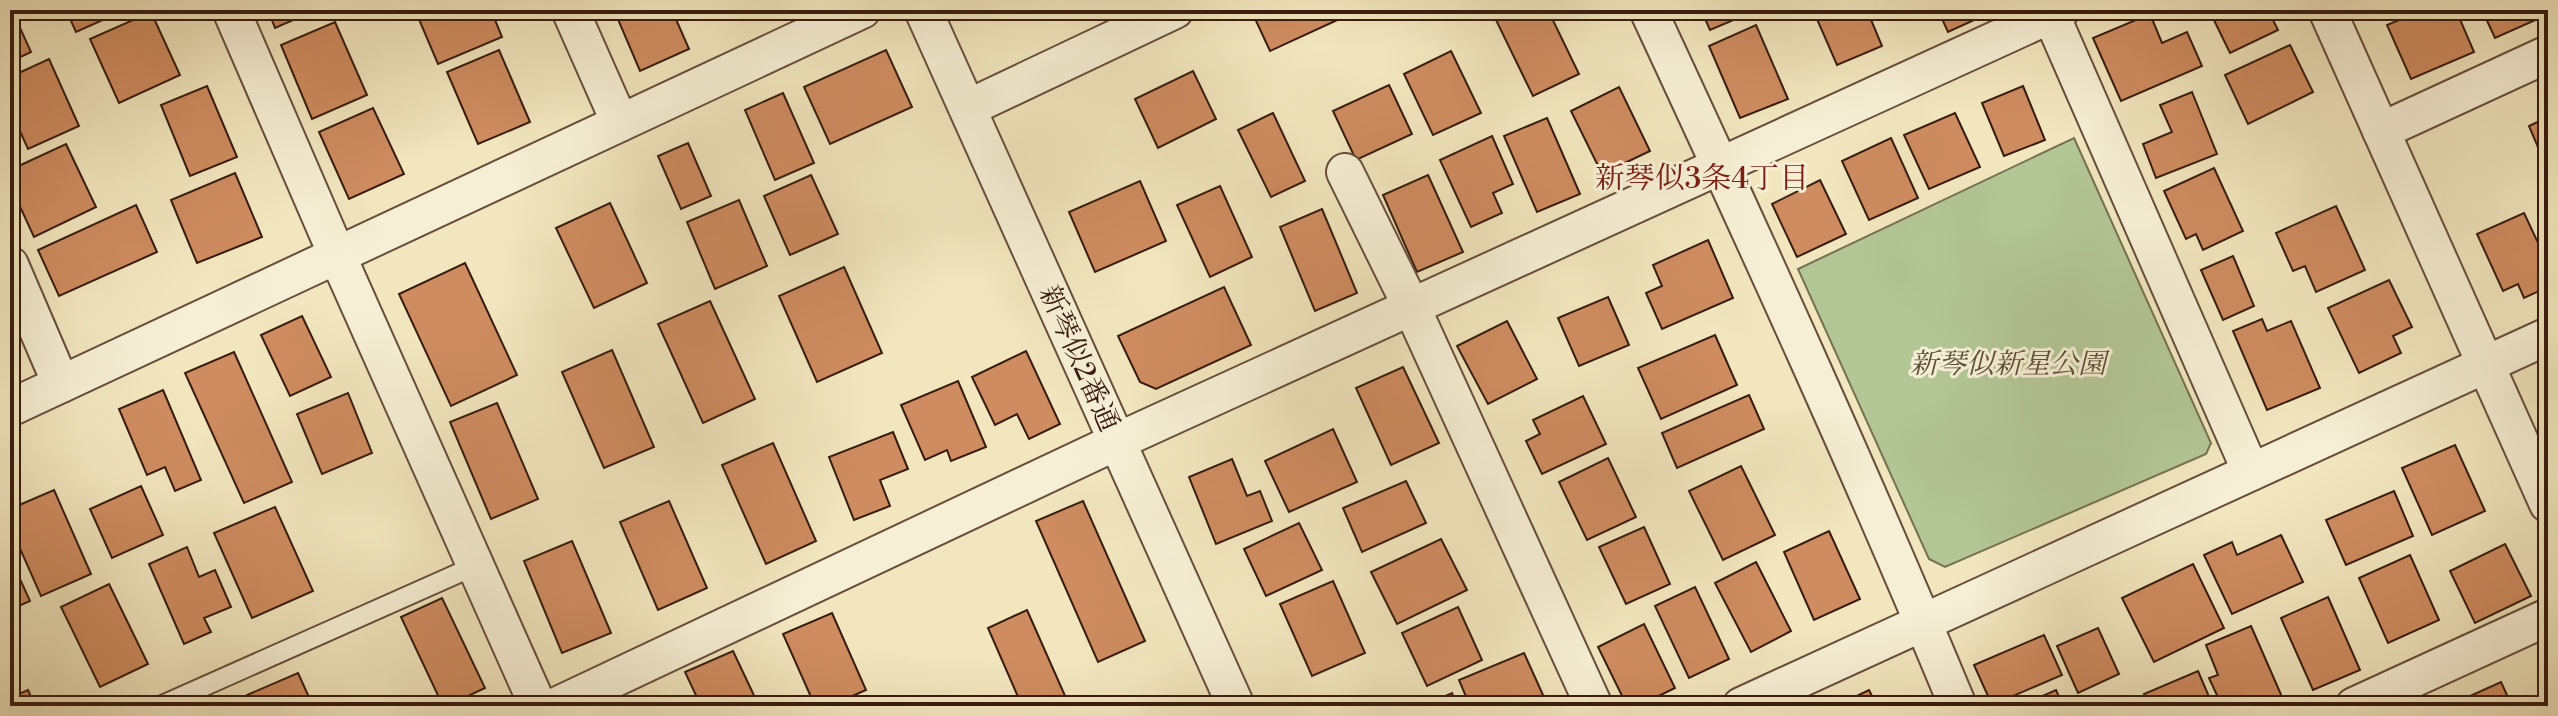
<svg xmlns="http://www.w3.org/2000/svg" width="2558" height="716" font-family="'Libre Bodoni','Noto Serif JP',serif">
<rect width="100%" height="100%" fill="#f1e6be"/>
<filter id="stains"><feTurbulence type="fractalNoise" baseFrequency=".0025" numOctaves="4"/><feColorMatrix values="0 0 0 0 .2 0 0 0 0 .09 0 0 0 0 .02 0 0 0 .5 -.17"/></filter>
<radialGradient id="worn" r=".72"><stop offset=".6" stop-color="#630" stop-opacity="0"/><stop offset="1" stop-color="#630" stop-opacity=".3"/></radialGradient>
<path fill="#b3c696" stroke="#767152" stroke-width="2" d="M2074,138L2211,443L2206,454L1945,567L1929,559L1798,269Z"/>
<g fill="#ce8c60" stroke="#381c0f" stroke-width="2">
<path d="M10,10H12L31,52L10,62Z"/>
<path d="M66,10H125L76,32Z"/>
<path d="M268,10H316L275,28Z"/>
<path d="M415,10H491L502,37L438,64Z"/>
<path d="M614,10H672L689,49L640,71Z"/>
<path d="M1251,10H1359L1270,51Z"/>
<path d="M1516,10H1548L1579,74L1533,96L1496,20Z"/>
<path d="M1701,10H1757L1710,30Z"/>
<path d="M1813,10H1867L1882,46L1837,65Z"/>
<path d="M1938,10H1996L1948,32Z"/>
<path d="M2209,10H2268L2278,30L2230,53Z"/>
<path d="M2423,10H2456L2474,52L2411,79L2387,25Z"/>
<path d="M2482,10H2537L2540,18L2495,38Z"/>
<path d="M151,12L180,75L119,103L90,39Z"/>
<path d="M2150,14L2162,43L2187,32L2202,66L2121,101L2093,38Z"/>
<path d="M335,22L367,95L312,119L281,45Z"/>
<path d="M1756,25L1788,99L1740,118L1709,46Z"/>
<path d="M2290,45L2313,92L2248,124L2225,75Z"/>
<path d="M499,50L530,122L478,144L447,72Z"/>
<path d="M886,50L912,107L830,144L804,87Z"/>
<path d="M1451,51L1481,113L1433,135L1404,74Z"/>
<path d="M49,59L79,126L28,149L10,109V77Z"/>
<path d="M1193,71L1216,119L1158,148L1135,99Z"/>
<path d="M1389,85L1412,134L1356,160L1333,111Z"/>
<path d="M207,86L237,157L190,176L161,105Z"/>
<path d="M2023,86L2045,140L2004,156L1982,103Z"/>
<path d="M1619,87L1650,151L1602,174L1571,111Z"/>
<path d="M2192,92L2217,154L2156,178L2143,144L2172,132L2160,105Z"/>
<path d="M783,93L814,163L775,180L745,110Z"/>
<path d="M373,108L404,174L349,199L319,132Z"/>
<path d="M1273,113L1305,181L1271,197L1238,130Z"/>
<path d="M1955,113L1980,167L1929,189L1904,135Z"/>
<path d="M2548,117V171L2529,126Z"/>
<path d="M1547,118L1580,194L1537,212L1504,136Z"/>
<path d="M1492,136L1513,184L1493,193L1502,213L1471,227L1440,160Z"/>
<path d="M1891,138L1918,198L1869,220L1842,161Z"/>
<path d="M688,143L711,196L681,209L658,156Z"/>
<path d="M66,144L96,207L34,237L10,185V170Z"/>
<path d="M2214,168L2243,231L2203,250L2196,234L2186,239L2164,191Z"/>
<path d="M235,173L262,237L197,263L171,200Z"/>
<path d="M811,175L838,234L790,255L764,196Z"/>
<path d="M1428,175L1463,252L1417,272L1383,195Z"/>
<path d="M1820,180L1846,234L1797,257L1772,204Z"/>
<path d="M1140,181L1166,241L1095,272L1069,212Z"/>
<path d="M1220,186L1252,257L1210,277L1177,205Z"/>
<path d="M739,200L767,266L715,289L687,222Z"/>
<path d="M610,203L647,283L594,308L556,228Z"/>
<path d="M136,205L157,252L59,296L38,250Z"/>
<path d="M2336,206L2365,270L2316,292L2305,266L2293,271L2276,233Z"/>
<path d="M1322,209L1357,293L1315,311L1280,227Z"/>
<path d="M2524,213L2548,264V287L2524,298L2518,284L2503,291L2477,234Z"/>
<path d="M1708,240L1733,298L1662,329L1646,293L1662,286L1653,265Z"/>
<path d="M2233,256L2254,306L2223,320L2201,270Z"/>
<path d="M465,263L517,375L451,406L399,294Z"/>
<path d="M844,267L882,353L817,382L779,296Z"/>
<path d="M2389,280L2412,327L2393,336L2401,353L2359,373L2328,308Z"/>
<path d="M1224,287L1251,345L1156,389L1140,382L1118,336Z"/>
<path d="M1608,297L1629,345L1579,366L1558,318Z"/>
<path d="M710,301L755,399L703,423L658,324Z"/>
<path d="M302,316L331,377L290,396L261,335Z"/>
<path d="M2262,319L2267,331L2291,321L2320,388L2267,410L2233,331Z"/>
<path d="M1507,321L1537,379L1488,404L1457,346Z"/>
<path d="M1715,335L1737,385L1661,419L1638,368Z"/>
<path d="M612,350L654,447L604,468L562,372Z"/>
<path d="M1026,351L1060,424L1029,439L1017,414L995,425L972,377Z"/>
<path d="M234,352L292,482L244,503L185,373Z"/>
<path d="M1403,367L1439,443L1391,465L1356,388Z"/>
<path d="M958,381L986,447L951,461L947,450L925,460L901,405Z"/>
<path d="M163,390L201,480L175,491L165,467L147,475L119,409Z"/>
<path d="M348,393L372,453L322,474L297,414Z"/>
<path d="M1749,395L1764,429L1677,468L1662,433Z"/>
<path d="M1583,396L1606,444L1542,474L1526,441L1540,434L1533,420Z"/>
<path d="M497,403L538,499L491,519L450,422Z"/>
<path d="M1333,429L1357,482L1289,512L1265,461Z"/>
<path d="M893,432L908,469L880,480L890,506L854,520L829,457Z"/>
<path d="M773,443L816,541L766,564L722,465Z"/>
<path d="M2455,445L2485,511L2432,535L2402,468Z"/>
<path d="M1608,458L1636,517L1587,540L1559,482Z"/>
<path d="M1232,459L1247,496L1260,491L1272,521L1216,544L1189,477Z"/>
<path d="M1741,466L1775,535L1723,560L1689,491Z"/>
<path d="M1406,481L1426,523L1362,552L1343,508Z"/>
<path d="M141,486L163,535L112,558L90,509Z"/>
<path d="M54,490L91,574L41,596L10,526V509Z"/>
<path d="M2394,491L2413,536L2346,565L2326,520Z"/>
<path d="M669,501L707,588L658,610L620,522Z"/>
<path d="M1083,501L1145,641L1098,662L1036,521Z"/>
<path d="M275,507L313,591L252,618L214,533Z"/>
<path d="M1299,523L1322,570L1266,596L1244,549Z"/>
<path d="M1644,527L1670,584L1626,604L1599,547Z"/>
<path d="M1829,531L1860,599L1814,620L1784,552Z"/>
<path d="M2281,535L2303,582L2232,614L2204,555L2232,542L2237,555Z"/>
<path d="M1441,539L1467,590L1397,624L1371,572Z"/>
<path d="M572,541L611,633L562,653L524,561Z"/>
<path d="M2505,544L2531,596L2475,623L2450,571Z"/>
<path d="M187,547L199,577L215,570L231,607L204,618L211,632L184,644L149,564Z"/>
<path d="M2410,555L2439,620L2388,643L2359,578Z"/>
<path d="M10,557L30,601L10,610Z"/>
<path d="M1756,562L1791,631L1751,652L1715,583Z"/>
<path d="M2193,564L2224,628L2154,662L2122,598Z"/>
<path d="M1333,581L1365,653L1312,676L1280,604Z"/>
<path d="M109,584L148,664L100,687L61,607Z"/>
<path d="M1695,587L1729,659L1689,678L1655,606Z"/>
<path d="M2328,597L2360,670L2313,690L2281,618Z"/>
<path d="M442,598L485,688L447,706H443L401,617Z"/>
<path d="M1458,607L1482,660L1427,686L1402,633Z"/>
<path d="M1027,610L1066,698L1048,706H1022L988,628Z"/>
<path d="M832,613L866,690L830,706H815L783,634Z"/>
<path d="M1644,624L1675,688L1638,706H1627L1598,647Z"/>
<path d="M2251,626L2286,706H2222L2209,678L2218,675L2206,645Z"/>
<path d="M2098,628L2119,674L2078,693L2057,646Z"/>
<path d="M2044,635L2062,675L1992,705L1974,665Z"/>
<path d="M733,651L759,706H701L685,672Z"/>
<path d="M1524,653L1548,706H1470L1459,680Z"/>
<path d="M2198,671L2213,706H2149L2144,694Z"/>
<path d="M298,673L313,706H252L247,695Z"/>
<path d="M2501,682L2512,706H2448Z"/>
<path d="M28,690L35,706H10V698Z"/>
<path d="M1869,690L1877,706H1836Z"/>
<path d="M2056,690L2063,706H2020Z"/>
<path d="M1452,693L1457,706H1423Z"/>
</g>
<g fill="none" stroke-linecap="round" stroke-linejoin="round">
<g stroke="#664e3b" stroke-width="22">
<path id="service" d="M160,706L477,565"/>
</g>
<g stroke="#664e3b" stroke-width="40">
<g id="minor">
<path d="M231,10L337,255L538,706"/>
<path d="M570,10L620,123"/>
<path d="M923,10L1236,706"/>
<path d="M1648,10C1755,240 1861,472 1958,706"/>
<path d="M2327,10L2548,504"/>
<path d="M2051,15L2251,472"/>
<path d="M968,108L1175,10"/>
<path d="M2381,131L2548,54"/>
<path d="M1345,172L1412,308L1594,706"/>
<path d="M10,265L61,384"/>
<path d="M10,408L862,10"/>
<path d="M556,706L1118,441L2061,10"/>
<path d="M1741,706L2548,336"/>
<path d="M2354,706L2548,617"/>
</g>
</g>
<use href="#service" stroke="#f6efd5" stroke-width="18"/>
<use href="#minor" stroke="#f6efd5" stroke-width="36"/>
</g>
<g text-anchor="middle" stroke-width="6" stroke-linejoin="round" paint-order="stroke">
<g font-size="28" fill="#381c0f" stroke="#f6efd5">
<text transform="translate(1080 358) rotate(66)" y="10">新琴似2番通</text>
</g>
<g font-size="28" font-style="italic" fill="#5d4f38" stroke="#f6efd5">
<text x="2008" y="373">新琴似新星公園</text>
</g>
<g font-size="30" fill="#7a1f14" stroke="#f6efd5">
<text x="1702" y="188">新琴似3条4丁目</text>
</g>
</g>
<rect width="2558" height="716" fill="none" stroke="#f1e6be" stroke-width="40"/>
<rect x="12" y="12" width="2534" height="692" fill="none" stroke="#381c0f" stroke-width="4"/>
<rect x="20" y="20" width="2518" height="676" fill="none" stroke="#381c0f" stroke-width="2"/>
<rect width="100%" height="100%" filter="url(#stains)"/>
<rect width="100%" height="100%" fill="url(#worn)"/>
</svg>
